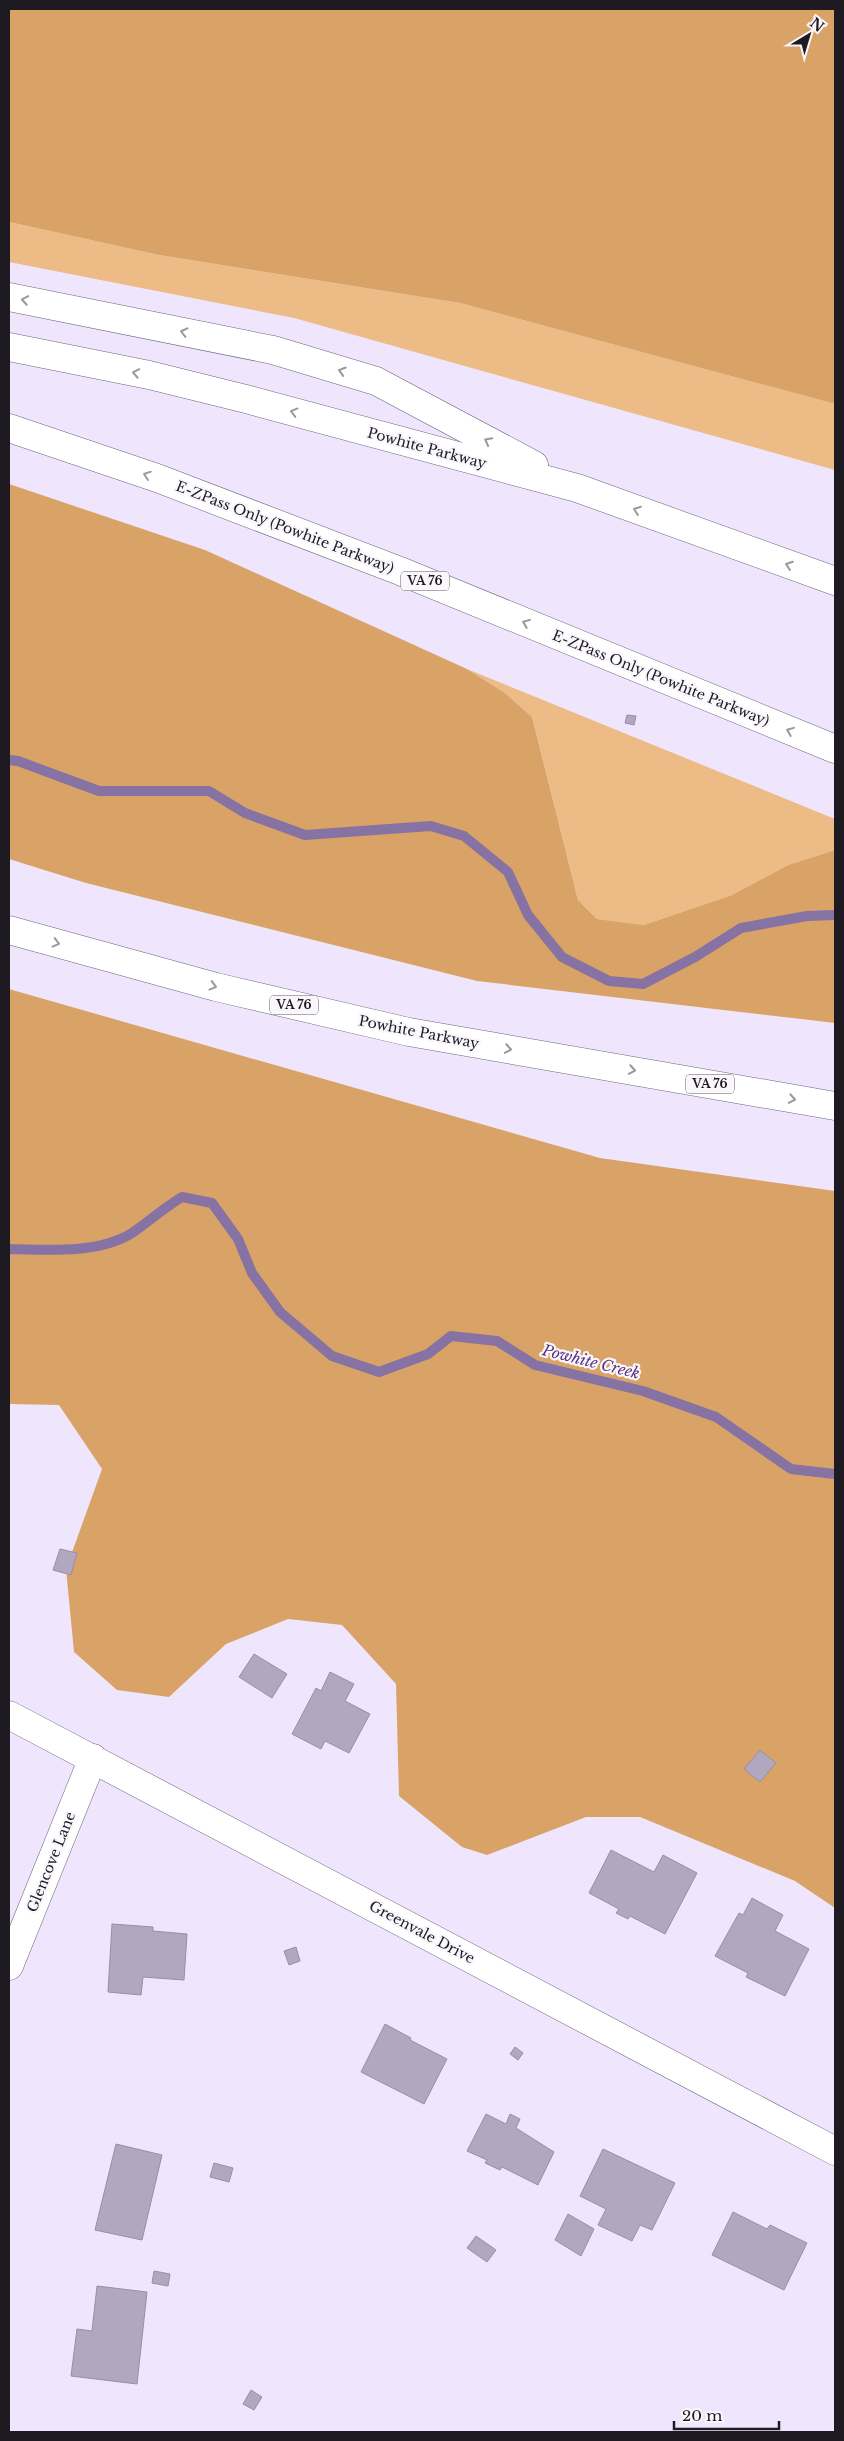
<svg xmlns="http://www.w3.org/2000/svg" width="844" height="2441" font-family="'Libre Baskerville',serif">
<rect width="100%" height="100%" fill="#efe6fe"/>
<g fill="#ecbb86">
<path d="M9,222L159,255L460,303L835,404V470L294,318L9,262Z"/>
<path d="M467,669L835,819V850L788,865L732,895L644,925L597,919L578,900L532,717L505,693Z"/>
</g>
<g fill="#d9a368">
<path d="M9,9H835V404L460,303L159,255L9,222Z"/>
<path d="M9,484L205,550L467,669L505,693L532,717L578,900L597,919L644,925L732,895L788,865L835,850V1023L477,981L86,883L9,859Z"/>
<path d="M9,989L600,1158L835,1191V1908L795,1881L640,1817H586L487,1855L462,1847L399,1796L396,1684L342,1625L288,1619L226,1644L169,1697L117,1690L74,1652L66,1569L102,1469L59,1405L9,1404Z"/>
</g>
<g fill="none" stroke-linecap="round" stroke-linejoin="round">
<g stroke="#8672a3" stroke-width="10">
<path d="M9,760L18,761L99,791H209L245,813L305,835L431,826L464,836L508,872L528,915L562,957L609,981L643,984L695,957L741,928L807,916L835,915"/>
<path d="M9,1249C47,1250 99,1254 132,1233C149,1221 164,1208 182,1197L212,1203L238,1239L252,1273L280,1312L332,1356L379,1372L428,1354L451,1336L497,1341L535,1365L643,1391L716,1417L791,1469L835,1474"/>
</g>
</g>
<g fill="#b1a8bf" stroke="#978fa5">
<path d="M627,715L636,716L634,725L625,723Z"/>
<path d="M60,1549L77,1553L71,1575L53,1570Z"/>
<path d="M254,1654L287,1674L272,1698L239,1677Z"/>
<path d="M330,1672L354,1684L345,1701L370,1714L349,1753L325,1741L321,1749L292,1734L316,1688L321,1691Z"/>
<path d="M760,1750L776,1763L760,1782L744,1769Z"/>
<path d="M611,1850L654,1872L663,1855L697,1873L665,1934L630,1916L628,1919L616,1913L619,1909L589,1893Z"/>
<path d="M752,1898L783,1915L775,1931L809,1949L785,1996L746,1977L748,1973L715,1956L739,1913L743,1915Z"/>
<path d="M112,1924L153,1927V1931L187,1934L184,1980L143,1977L141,1995L108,1992Z"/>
<path d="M296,1947L300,1961L289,1965L284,1951Z"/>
<path d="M385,2024L411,2038L410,2040L447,2059L424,2104L361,2072Z"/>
<path d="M515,2047L523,2053L518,2060L510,2054Z"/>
<path d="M486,2114L506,2124L510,2114L520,2119L516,2128L554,2152L538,2185L502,2167L500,2170L485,2163L487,2160L467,2151Z"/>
<path d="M116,2144L162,2155L142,2240L95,2230Z"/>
<path d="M603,2149L675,2183L652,2230L640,2225L632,2241L598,2225L606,2209L580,2196Z"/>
<path d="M214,2163L233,2168L229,2182L210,2177Z"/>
<path d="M733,2212L767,2229L770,2225L807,2243L784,2290L712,2255Z"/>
<path d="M568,2214L594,2229L581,2256L555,2240Z"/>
<path d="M476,2236L496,2250L487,2262L467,2248Z"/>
<path d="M154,2271L170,2274L168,2286L152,2283Z"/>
<path d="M97,2286L147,2292L137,2384L71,2376L77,2329L92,2331Z"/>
<path d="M251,2390L262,2397L254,2410L243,2404Z"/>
</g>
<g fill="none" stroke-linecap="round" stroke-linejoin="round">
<g stroke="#6d657a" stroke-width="29">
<g id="minor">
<path d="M9,1715L835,2151"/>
<path d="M9,1966L93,1758"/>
</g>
</g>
<g stroke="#6d657a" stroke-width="29">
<g id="motorway">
<path d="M9,297L273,350L376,381L534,465"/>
<path d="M9,347L149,375L246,399L577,488L835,581"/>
<path d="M9,428L157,478L400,571L835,749"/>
<path d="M9,930L216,987L409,1032L835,1106"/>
</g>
</g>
<use href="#minor" stroke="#fff" stroke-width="28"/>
<use href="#motorway" stroke="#fff" stroke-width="28"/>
</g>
<defs><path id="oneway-chevron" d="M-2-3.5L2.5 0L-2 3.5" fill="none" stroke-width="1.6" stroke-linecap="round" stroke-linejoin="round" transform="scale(1.25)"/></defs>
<g stroke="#99989c">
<use href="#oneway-chevron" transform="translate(25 300) rotate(-170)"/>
<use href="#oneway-chevron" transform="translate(184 332) rotate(-166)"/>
<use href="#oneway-chevron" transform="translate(342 371) rotate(-163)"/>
<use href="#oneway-chevron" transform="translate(136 373) rotate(-169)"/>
<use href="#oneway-chevron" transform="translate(294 412) rotate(-165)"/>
<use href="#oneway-chevron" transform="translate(488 441) rotate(-152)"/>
<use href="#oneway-chevron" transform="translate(147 475) rotate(-161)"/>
<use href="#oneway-chevron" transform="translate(637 510) rotate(-160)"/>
<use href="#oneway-chevron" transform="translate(789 565) rotate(-160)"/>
<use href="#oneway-chevron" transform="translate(526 623) rotate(-158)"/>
<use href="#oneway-chevron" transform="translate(790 731) rotate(-158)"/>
<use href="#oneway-chevron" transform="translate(56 943) rotate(15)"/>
<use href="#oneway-chevron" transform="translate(213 986) rotate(15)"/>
<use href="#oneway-chevron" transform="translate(508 1049) rotate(10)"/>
<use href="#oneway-chevron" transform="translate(632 1070) rotate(10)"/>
<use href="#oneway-chevron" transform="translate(792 1099) rotate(10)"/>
</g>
<g text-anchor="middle" stroke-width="4.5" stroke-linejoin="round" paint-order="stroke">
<g fill="#f9f7fc" stroke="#5f5c63" stroke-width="1">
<rect x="401" y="571.5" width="48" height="19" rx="4"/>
<rect x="270" y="995.5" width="48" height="19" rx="4"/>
<rect x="686" y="1074.5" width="48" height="19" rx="4"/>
</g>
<g font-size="12" font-weight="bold" fill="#1d1a22">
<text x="425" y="585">VA 76</text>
<text x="294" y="1009">VA 76</text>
<text x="710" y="1088">VA 76</text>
</g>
<g font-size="14" fill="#1d1a22" stroke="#f9f7fc">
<text transform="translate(427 448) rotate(15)" y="5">Powhite Parkway</text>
<text transform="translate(285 527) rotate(21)" y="5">E-ZPass Only (Powhite Parkway)</text>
<text transform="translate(661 678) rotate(22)" y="5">E-ZPass Only (Powhite Parkway)</text>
<text transform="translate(419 1032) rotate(11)" y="5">Powhite Parkway</text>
<text transform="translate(51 1862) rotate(-68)" y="5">Glencove Lane</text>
<text transform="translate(422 1932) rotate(28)" y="5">Greenvale Drive</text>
</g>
<g font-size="15" font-style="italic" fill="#563180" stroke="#f9f7fc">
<text transform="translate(591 1362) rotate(14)" y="5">Powhite Creek</text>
</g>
</g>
<rect width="844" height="2441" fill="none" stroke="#1d1a22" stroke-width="20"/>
<g transform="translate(809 35) rotate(38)" stroke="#f9f7fc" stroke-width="4" paint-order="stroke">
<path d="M0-4L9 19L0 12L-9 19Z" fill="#1d1a22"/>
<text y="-8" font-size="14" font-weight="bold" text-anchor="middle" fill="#1d1a22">N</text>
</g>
<path d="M674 2421v8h105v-8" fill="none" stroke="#1d1a22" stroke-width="2.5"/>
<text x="682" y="2421" font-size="15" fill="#1d1a22" stroke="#f9f7fc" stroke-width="4" paint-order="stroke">20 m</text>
</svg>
